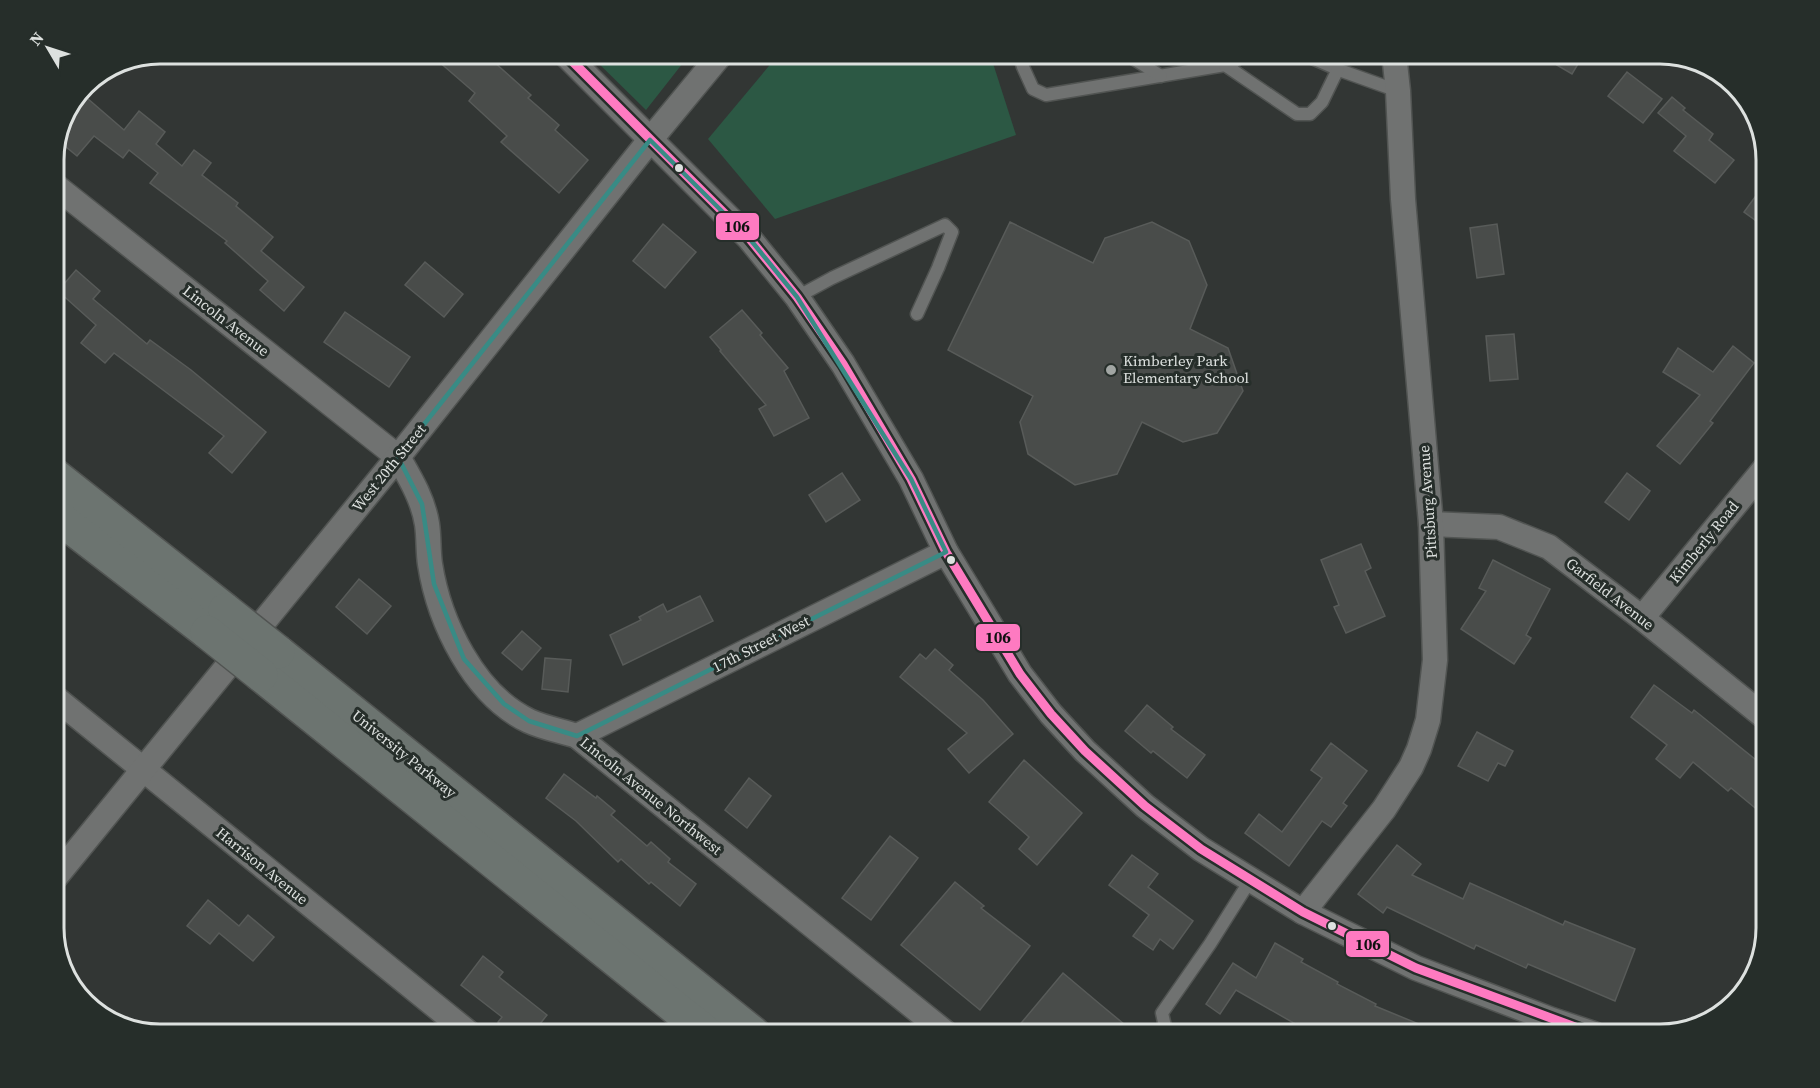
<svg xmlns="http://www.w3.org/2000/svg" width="1820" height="1088" font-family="'Source Serif 4',serif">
<rect width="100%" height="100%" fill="#323634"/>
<g fill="#2c5844">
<path d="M589,54H690L646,110Z"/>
<path d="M779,54H990L1016,135L775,219L708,139Z"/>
</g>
<g fill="#494c4a" stroke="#585b59" stroke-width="1.5">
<path d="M430,54H485L531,95L528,98L559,125L555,130L588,160L559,193L501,142L507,136L469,101L475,93Z"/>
<path d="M1538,54H1584L1572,74Z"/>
<path d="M1627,72L1662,99L1643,123L1608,96Z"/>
<path d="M1672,97L1685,108L1683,110L1713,134L1709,140L1734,160L1715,183L1674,151L1686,136L1658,113Z"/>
<path d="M87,98L124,130L139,111L165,132L156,144L182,166L194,150L211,163L202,175L238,203L236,206L273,237L261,251L304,287L284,311L260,290L268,281L225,243L227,241L150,183L158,173L129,150L123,158L94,136L77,156L60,142L71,116Z"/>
<path d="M1766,182V228L1744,212Z"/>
<path d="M1010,222L1093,263L1105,238L1152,222L1189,241L1207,285L1190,329L1228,348L1243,391L1217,433L1183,442L1142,422L1117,474L1075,485L1028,454L1020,422L1033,396L948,350Z"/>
<path d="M663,224L696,252L665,288L633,261Z"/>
<path d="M1497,224L1504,274L1477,278L1470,228Z"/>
<path d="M425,262L463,294L444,317L405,285Z"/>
<path d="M76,270L100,291L93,299L147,344L150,340L191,370L266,432L232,473L209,453L224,436L114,353L105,363L81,343L96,325L58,291Z"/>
<path d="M742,310L762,333L760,335L788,368L784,371L809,418L774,436L759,409L766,405L720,351L721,350L710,337Z"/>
<path d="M345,312L410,357L389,387L324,342Z"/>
<path d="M1514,334L1518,379L1490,381L1486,336Z"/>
<path d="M1733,346L1754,363L1710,421L1713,423L1680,464L1657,446L1700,395L1663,372L1678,348L1713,372Z"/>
<path d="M842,473L860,500L826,522L809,495Z"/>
<path d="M1627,473L1650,491L1629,520L1605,502Z"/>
<path d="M1361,544L1371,568L1365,571L1385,616L1346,633L1334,607L1339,605L1321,560Z"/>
<path d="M1493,560L1550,589L1526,635L1531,638L1514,664L1461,629L1486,591L1479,588Z"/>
<path d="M359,579L391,606L367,634L336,607Z"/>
<path d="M700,596L713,621L623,665L610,635L641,620L639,617L663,604L667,612Z"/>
<path d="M522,631L541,648L522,670L502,653Z"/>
<path d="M935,649L953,665L949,670L983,700L1013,734L969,773L948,749L967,733L900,677L920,654L926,659Z"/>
<path d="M545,658L571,660L568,692L542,689Z"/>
<path d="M1654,685L1692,713L1694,710L1766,768V817L1731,788L1728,791L1693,762L1680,778L1656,759L1667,745L1631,717Z"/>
<path d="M1147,705L1173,727L1171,729L1205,755L1187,778L1153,751L1151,753L1125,731Z"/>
<path d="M1477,732L1513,751L1505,766L1498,763L1488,781L1458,766Z"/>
<path d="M1331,743L1367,771L1343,803L1347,806L1331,827L1322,821L1289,866L1245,833L1259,814L1282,832L1322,778L1311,770Z"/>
<path d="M1024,760L1082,813L1037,865L1019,849L1029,837L989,802Z"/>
<path d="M564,774L596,798L597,796L615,811L611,815L647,846L651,842L670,859L668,862L696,884L680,906L651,882L649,884L621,859L618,862L576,821L546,798Z"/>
<path d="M749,778L771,796L747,828L725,810Z"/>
<path d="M890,836L918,858L871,920L842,898Z"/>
<path d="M1397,845L1421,864L1412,875L1463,899L1470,883L1563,925L1565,921L1635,949L1615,1001L1528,964L1526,968L1476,945L1474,949L1387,907L1383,913L1358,894Z"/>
<path d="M1132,855L1158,874L1148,887L1193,921L1173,949L1160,939L1153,950L1133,936L1149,915L1109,885Z"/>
<path d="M955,882L984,906L981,908L1030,946L980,1010L901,945Z"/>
<path d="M208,900L239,926L248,915L274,937L253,961L219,933L210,944L187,926Z"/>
<path d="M1275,943L1303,959L1301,962L1338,982L1337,984L1376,1004L1375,1006L1443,1034H1313L1236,990L1220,1014L1206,1004L1233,963L1256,978Z"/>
<path d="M483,956L503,972L499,977L547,1015L532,1034H514L498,1022L502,1017L461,985Z"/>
<path d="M1063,973L1101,1005L1136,1034H1012Z"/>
</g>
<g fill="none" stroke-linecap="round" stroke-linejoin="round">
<g stroke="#515452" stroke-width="15">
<g id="service">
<path d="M1019,54L1023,67L1033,89L1046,95L1225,65L1234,62L1243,54"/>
<path d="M1126,54L1161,76"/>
<path d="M1303,54L1342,71L1398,91"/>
<path d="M1225,65L1297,114H1310L1322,102L1338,69"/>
<path d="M797,297L832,278L945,225L952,232L938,268L917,314"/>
<path d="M1170,1034L1166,1031L1162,1013L1210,944L1251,879"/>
</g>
</g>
<g stroke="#515452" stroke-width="27">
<g id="minor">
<path d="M565,54L749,238L797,297L843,364L911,479L946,552L1020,674L1051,714L1085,751L1145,806L1201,849L1303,912L1416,968L1552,1020L1594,1034"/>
<path d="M54,185L398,457C410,478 423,499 427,524C429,537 428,551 430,564C439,622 474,695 529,721C544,728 562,731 577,736L947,1034"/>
<path d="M1431,524L1499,527L1549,547L1642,618L1766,718"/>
<path d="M1642,618L1766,467"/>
<path d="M54,697L470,1034"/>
<path d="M577,736L946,552"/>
<path d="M54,879L398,457L650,140L721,54"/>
<path d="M1303,912L1384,809L1411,767L1419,749L1428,720L1435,660L1431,524L1403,199L1398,91L1394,54"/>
</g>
</g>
<g stroke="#515452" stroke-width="36">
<g id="primary">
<path d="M54,475L225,610"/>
<path d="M54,514L207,632"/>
<path d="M278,652L754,1034"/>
<path d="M261,675L708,1034"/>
</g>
</g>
<use href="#service" stroke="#707271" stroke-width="12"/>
<use href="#minor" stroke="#707271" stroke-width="24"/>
<use href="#primary" stroke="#6c7470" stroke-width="33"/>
<g stroke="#515452" stroke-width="36" stroke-linecap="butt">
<g id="primary-bridge">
<path d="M225,610L278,652"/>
<path d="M207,632L261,675"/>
</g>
</g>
<use href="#primary-bridge" stroke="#6c7470" stroke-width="33"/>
<g stroke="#262e2a" stroke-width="14">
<path id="bus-1" d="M565,54L749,238L797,297L843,364L911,479L946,552L1020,674L1051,714L1085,751L1145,806L1201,849L1303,912L1416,968L1594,1034"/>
</g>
<use href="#bus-1" stroke="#fe7ac1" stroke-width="9"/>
</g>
<path fill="none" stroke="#388b85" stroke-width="4.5" stroke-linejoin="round" d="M650,140L749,238L797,297L911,479L946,552L577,736L529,721L504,704L464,659L434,584L422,504L398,457Z"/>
<g fill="#dde1df" stroke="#262e2a" stroke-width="2">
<circle cx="679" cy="168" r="5"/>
<circle cx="951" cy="560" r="5"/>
<circle cx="1332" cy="926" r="5"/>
</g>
<circle fill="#a1a5a3" stroke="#262e2a" stroke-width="2" cx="1111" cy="370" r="6"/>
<g text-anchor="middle" stroke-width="6" stroke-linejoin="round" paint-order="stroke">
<g font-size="15" fill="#dde1df" stroke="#262e2a">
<text transform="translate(226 321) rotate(38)" y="5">Lincoln Avenue</text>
<text transform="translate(389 468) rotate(-51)" y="5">West 20th Street</text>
<text transform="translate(1428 502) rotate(-94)" y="5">Pittsburg Avenue</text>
<text transform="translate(1704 542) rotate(-51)" y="5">Kimberly Road</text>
<text transform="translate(1610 594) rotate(38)" y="5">Garfield Avenue</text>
<text transform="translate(761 644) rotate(-27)" y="5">17th Street West</text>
<text transform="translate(404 754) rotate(39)" y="5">University Parkway</text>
<text transform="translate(651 796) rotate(39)" y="5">Lincoln Avenue Northwest</text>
<text transform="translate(262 866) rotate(39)" y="5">Harrison Avenue</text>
</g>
<g font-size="15" fill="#dde1df" stroke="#262e2a" text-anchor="start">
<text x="1123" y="366">Kimberley Park<tspan x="1123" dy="17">Elementary School</tspan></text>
</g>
</g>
<path d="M0 0H1820V1088H0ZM160 64H1660A96 96 0 0 1 1756 160V928A96 96 0 0 1 1660 1024H160A96 96 0 0 1 64 928V160A96 96 0 0 1 160 64Z" fill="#262e2a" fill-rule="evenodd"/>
<path fill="none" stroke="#dde1df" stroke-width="3" d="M160 64H1660A96 96 0 0 1 1756 160V928A96 96 0 0 1 1660 1024H160A96 96 0 0 1 64 928V160A96 96 0 0 1 160 64Z"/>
<g stroke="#262e2a" stroke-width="2">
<rect x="715" y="212" width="45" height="29" rx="6" fill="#fe7ac1"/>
<rect x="975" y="623" width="46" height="29" rx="6" fill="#fe7ac1"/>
<rect x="1345" y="930" width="45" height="28" rx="6" fill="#fe7ac1"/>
</g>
<g font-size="16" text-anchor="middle" font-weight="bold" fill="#111">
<text x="737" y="232">106</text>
<text x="998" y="643">106</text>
<text x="1368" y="950">106</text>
</g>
<g transform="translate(48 48) rotate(309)" stroke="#262e2a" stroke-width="4.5" paint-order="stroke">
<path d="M0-4.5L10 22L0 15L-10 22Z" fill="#dde1df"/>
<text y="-9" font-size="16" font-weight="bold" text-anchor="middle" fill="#dde1df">N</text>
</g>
</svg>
